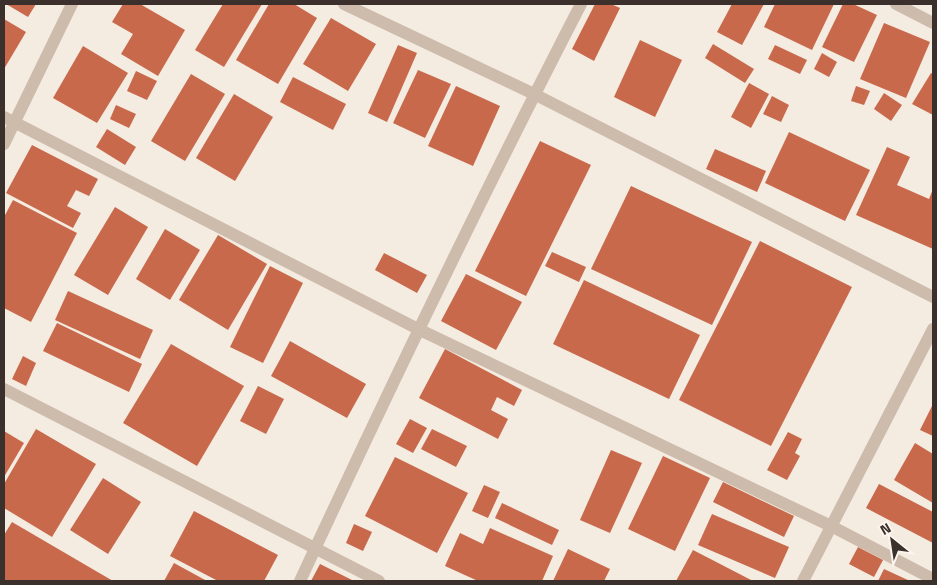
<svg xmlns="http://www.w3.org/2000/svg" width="937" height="585" font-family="'Titillium Web',sans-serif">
<rect width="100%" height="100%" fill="#f4ebe1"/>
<g fill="#c8694b">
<path d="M6,4H36L28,17Z"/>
<path d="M123,4H140L185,30L158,76L121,54L133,34L112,22Z"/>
<path d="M223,4H262L224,67L195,50Z"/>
<path d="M269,4H294L317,18L278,84L236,60Z"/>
<path d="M595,4H611L620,8L594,61L572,49Z"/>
<path d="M732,4H764L742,45L717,32Z"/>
<path d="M775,4H834L812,50L764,27Z"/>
<path d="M843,4H853L877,15L854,62L822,47Z"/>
<path d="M331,18L376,44L348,91L303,64Z"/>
<path d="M4,19L26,32L4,69Z"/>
<path d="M884,23L930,42L906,98L860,79Z"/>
<path d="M640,40L682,60L655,117L614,97Z"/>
<path d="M713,44L754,69L745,83L705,58Z"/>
<path d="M398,45L417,53L387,122L368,113Z"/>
<path d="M775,45L807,60L800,74L768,59Z"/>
<path d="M83,46L128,73L97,123L53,98Z"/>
<path d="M822,53L837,62L829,77L814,69Z"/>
<path d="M418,70L451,84L425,138L393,123Z"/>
<path d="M136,71L157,81L147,100L127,91Z"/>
<path d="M931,73L933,74V115L912,104Z"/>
<path d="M191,74L225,94L185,161L151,141Z"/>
<path d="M293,77L346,104L333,130L280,102Z"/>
<path d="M749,83L769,94L751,128L731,117Z"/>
<path d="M456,86L500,106L473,166L428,146Z"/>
<path d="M856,86L870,91L864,105L851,101Z"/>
<path d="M884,93L902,105L891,121L874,109Z"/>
<path d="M234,94L273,117L235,181L196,158Z"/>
<path d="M772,96L789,105L781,122L763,114Z"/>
<path d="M116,105L136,114L129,128L110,119Z"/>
<path d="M107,129L136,147L125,165L96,147Z"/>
<path d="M789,132L870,170L845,221L765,183Z"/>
<path d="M540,141L591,165L526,296L475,271Z"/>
<path d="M32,145L98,179L89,196L76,190L67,206L81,213L73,228L6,193Z"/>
<path d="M887,147L910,157L897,185L929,199L933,189V249L856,215Z"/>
<path d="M715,149L766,171L757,192L706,169Z"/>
<path d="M631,186L752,242L712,325L591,269Z"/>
<path d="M13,200L77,233L31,322L4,308V217Z"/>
<path d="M115,207L148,227L108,295L74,275Z"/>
<path d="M165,229L200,250L170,300L136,279Z"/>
<path d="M218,235L267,264L228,330L179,300Z"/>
<path d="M760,241L852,287L771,446L679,400Z"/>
<path d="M552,252L586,267L579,282L545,266Z"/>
<path d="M384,253L427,275L417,293L375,270Z"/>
<path d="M270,266L303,283L263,363L230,347Z"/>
<path d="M466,274L522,302L496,350L441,321Z"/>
<path d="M584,280L700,335L669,399L553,344Z"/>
<path d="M68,291L153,330L140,359L55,320Z"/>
<path d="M57,323L142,364L129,392L43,351Z"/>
<path d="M290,341L366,384L347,418L271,376Z"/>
<path d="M171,344L244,386L197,466L123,423Z"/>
<path d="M445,349L522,390L514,406L497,397L491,410L508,419L498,439L419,398Z"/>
<path d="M23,356L36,363L26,386L12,379Z"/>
<path d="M258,386L284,399L266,434L240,421Z"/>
<path d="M933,404V436L920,430Z"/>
<path d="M410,419L427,428L413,453L396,444Z"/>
<path d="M36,429L96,464L52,537L4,508V484Z"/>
<path d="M432,429L467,446L456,467L421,449Z"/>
<path d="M4,431L24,443L4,477Z"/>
<path d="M788,432L802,439L795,453L800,456L787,480L767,470Z"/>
<path d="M915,443L933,454V503L894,480Z"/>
<path d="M611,450L642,463L610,533L580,520Z"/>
<path d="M663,456L710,478L675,551L628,529Z"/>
<path d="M395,457L468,493L437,553L365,516Z"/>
<path d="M103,478L141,502L108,554L70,530Z"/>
<path d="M723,482L794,516L784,537L713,502Z"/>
<path d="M879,484L933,512V543L866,508Z"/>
<path d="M484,485L500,492L488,518L472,511Z"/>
<path d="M502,503L559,530L552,545L495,518Z"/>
<path d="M194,511L278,555L264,581H218L170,556Z"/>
<path d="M712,514L789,547L775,578L698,545Z"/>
<path d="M12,522L113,581H4V535Z"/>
<path d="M354,524L372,532L363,551L346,543Z"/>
<path d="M490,528L553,556L542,581H478L445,566L460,533L483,544Z"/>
<path d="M858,547L883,560L874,577L849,564Z"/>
<path d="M568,549L610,569L604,581H553Z"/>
<path d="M693,550L753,581H676Z"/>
<path d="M174,563L207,581H164Z"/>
<path d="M320,564L354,581H311Z"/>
<path d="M884,569L910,581H878Z"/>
</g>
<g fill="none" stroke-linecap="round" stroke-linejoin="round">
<g stroke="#cdbbac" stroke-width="12">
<path d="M344,4L534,94L933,297"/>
<path d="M896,4L933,23"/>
<path d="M4,117L420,330L831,526L933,579"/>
<path d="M4,144L72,4"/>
<path d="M4,389L379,581"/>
<path d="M300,581C390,387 483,194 581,4"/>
<path d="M803,581L933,329"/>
</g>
</g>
<rect width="937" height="585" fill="none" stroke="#3b302b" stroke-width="10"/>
<g transform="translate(892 540) rotate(330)" stroke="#fbf5ee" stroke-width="4" paint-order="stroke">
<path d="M0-4L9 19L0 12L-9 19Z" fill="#3b302b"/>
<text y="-8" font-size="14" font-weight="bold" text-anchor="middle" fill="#3b302b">N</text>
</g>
</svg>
